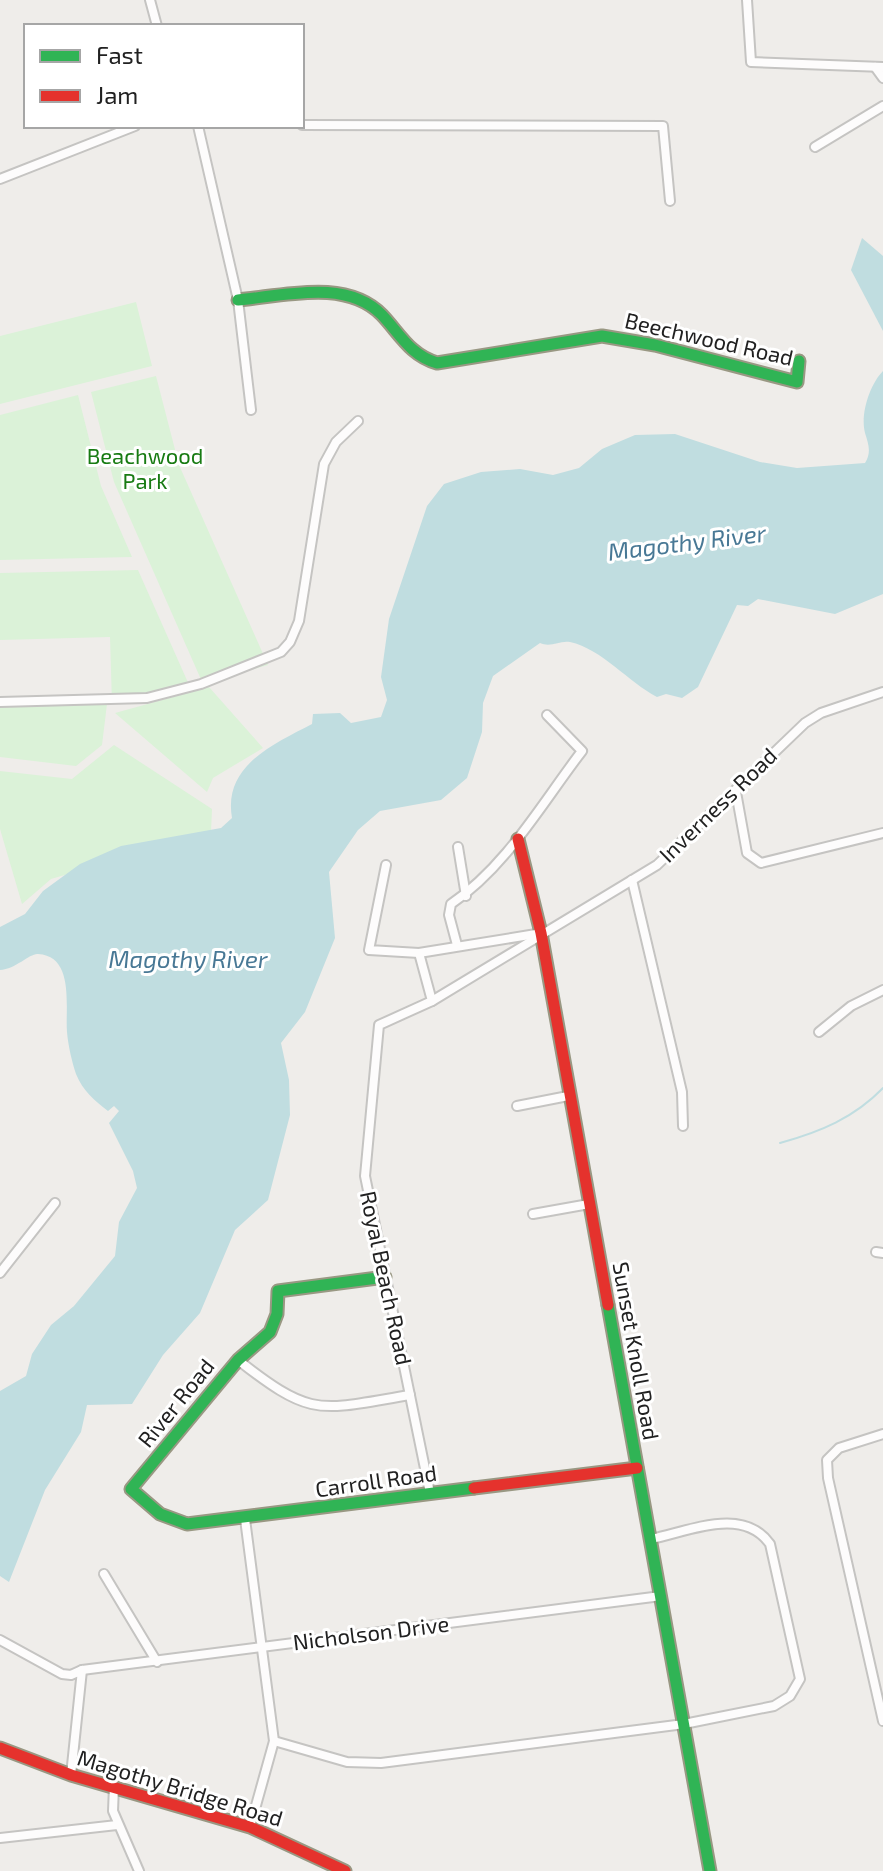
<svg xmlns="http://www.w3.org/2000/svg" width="883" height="1871" font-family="'Exo 2',sans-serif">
<rect width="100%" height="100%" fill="#efedea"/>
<g fill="#dbf2d8">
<path d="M136,302L152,366L0,404V336Z"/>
<path d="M156,376L179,465L268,665L203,684L114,482L91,392Z"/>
<path d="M78,395L101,486L132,557L0,560V415Z"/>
<path d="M138,570L190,687L128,703L112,704L110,637L0,640V573Z"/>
<path d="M209,687L263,748L213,778L207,792L115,713Z"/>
<path d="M107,704L102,745L76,766L0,757V706Z"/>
<path d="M114,745L212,809L211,832L51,879L22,904L0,829V771L72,779Z"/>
</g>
<g fill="#c0dde0">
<path d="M862,238L883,256V331L851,270Z"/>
<path d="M883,371V594L835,614L758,599L748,606L737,605L698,687L682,698L666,694L657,697C628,682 602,649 570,642C560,640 551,648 540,643L493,676L483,703L482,732L467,778L441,800L380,811L358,830L329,872L335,938L305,1012L281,1043L289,1080L290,1115L268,1200L235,1230L200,1313L163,1355L132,1404L87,1405L81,1432L45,1490L9,1582L0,1576V1391L26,1376L32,1354L51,1325L74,1306L115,1256L119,1222L137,1188L133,1171L109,1123L119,1111L114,1106L108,1111C94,1100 83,1091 76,1074C72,1062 68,1045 67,1032C65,1008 75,956 38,954C30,953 16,969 0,970V927L25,914L43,891L80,864L121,846L221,828L232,818C223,766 272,745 312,724L313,714L340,713L351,723L381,717L387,700L381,677L389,619L427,506L444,484L481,472L520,469L553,475L579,468L602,449L635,435L675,434L760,462L797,468L865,463C872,452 868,443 865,433C860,414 870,384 883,371Z"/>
</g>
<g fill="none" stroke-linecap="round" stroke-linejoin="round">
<path stroke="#c0dde0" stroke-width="2" d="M780,1143C820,1132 854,1118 883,1088"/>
<g stroke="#c5c4c2" stroke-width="12">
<g id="street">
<path d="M150,0L157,26"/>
<path d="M747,0L751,62L883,67"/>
<path d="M875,67L883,78"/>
<path d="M302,125L663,126L670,201"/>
<path d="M198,126L238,300L251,410"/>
<path d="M815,147L883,106"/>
<path d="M0,179L135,126"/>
<path d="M0,702L147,698L201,684L281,652L290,642L299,621L324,464L336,442L358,421"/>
<path d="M736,792L747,853L761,863L883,833"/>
<path d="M458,847L466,896"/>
<path d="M386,865L369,950L419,953L536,934"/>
<path d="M632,880L682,1092L683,1126"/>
<path d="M457,945L449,915L451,904C507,866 542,803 582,751L547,715"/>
<path d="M419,953L432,1001L379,1025L365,1176L430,1493"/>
<path d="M432,1001L657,865L805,723L821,713L883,692"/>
<path d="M819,1032L851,1006L883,990"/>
<path d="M517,1106L568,1096"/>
<path d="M533,1214L589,1204"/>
<path d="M876,1252L883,1253"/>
<path d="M0,1273L55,1203"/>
<path d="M238,1360C313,1419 319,1410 410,1395"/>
<path d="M883,1434L839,1448L827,1460L828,1478L883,1721"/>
<path d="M245,1519L274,1741L250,1827"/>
<path d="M104,1574L157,1662"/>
<path d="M0,1640L62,1674L71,1675L82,1670L71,1775"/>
<path d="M82,1670L661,1596"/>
<path d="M274,1741L347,1762L381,1763L684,1724L774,1706L790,1696L800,1679L770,1544C743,1506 690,1531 651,1539"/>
<path d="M114,1786L113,1811L139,1871"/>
<path d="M0,1838L117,1825"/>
</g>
</g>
<g stroke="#999883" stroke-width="15">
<g id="fast">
<path d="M238,300C283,296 346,278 382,315C400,334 410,355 437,363L602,336L655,345L797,382L799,361"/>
<path d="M385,1277L278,1291L277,1314L270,1332L238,1360L131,1489L160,1514L187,1524L474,1488"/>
<path d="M608,1305L710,1871"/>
</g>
</g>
<g stroke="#999883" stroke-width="15">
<g id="jam">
<path d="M518,839L541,933L608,1305"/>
<path d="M474,1488L637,1468"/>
<path d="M0,1748L71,1775L250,1827L345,1871"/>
</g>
</g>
<use href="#street" stroke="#fdfcfc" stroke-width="8"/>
<use href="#fast" stroke="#30b455" stroke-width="11"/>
<use href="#jam" stroke="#e5322d" stroke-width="11"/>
</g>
<g text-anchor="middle" stroke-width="6" stroke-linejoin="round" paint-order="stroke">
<g font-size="22" fill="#212121" stroke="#fff">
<text transform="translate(709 339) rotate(13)" y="8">Beechwood Road</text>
<text transform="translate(718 805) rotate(-44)" y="8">Inverness Road</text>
<text transform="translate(386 1278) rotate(78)" y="8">Royal Beach Road</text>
<text transform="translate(636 1351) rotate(80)" y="8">Sunset Knoll Road</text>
<text transform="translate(176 1403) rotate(-51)" y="8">River Road</text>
<text transform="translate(376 1481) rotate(-8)" y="8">Carroll Road</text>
<text transform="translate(371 1633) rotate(-7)" y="8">Nicholson Drive</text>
<text transform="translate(180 1788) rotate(17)" y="8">Magothy Bridge Road</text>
</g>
<g font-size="22" fill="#187b13" stroke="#fff">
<text x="145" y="464">Beachwood<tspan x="145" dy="25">Park</tspan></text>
</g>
<g font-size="24" font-style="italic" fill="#487895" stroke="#fff">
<text transform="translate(687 543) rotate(-7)" y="8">Magothy River</text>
<text x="188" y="968">Magothy River</text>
</g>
</g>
<rect x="24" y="24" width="280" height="104" fill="#ffffff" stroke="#a6a6a6" stroke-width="2"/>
<rect x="40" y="50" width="40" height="12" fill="#30b455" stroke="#a6a6a6" stroke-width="2"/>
<text x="96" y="64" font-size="24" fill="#212121">Fast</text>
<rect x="40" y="90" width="40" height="12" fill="#e5322d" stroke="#a6a6a6" stroke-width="2"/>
<text x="96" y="104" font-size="24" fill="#212121">Jam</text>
</svg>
